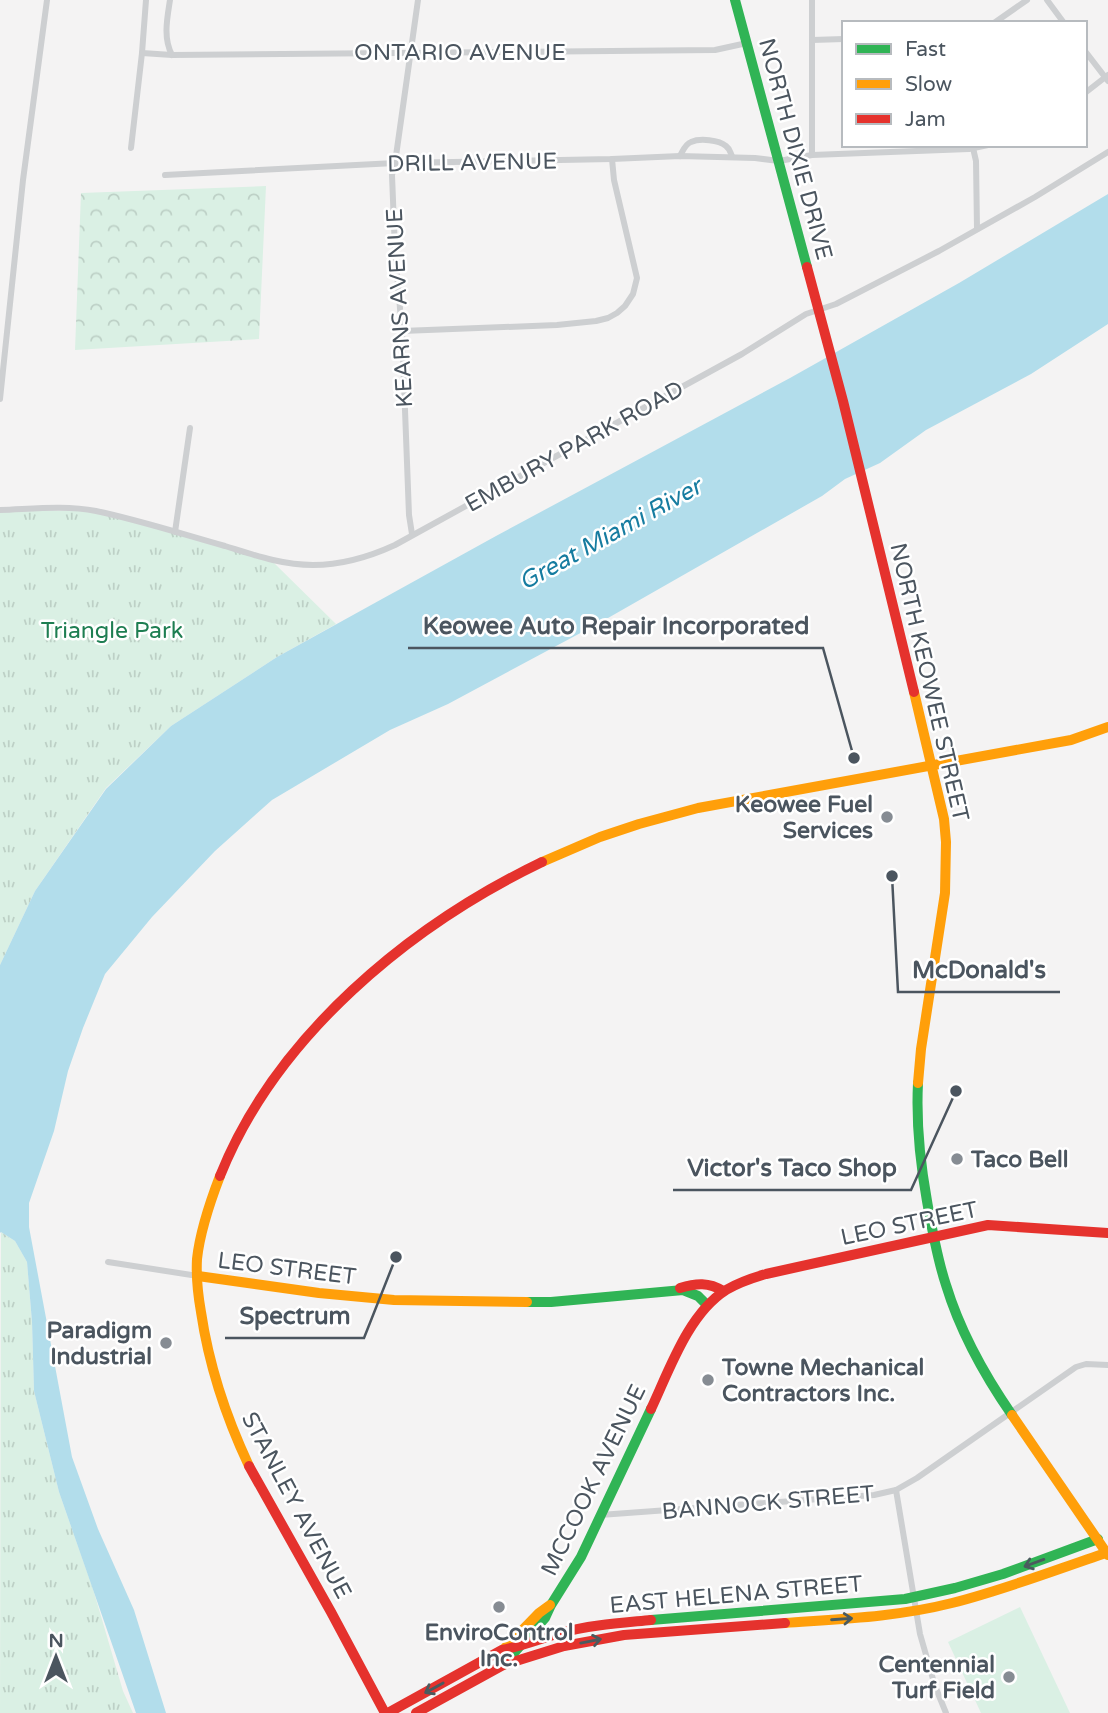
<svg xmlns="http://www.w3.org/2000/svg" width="1108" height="1713" font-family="'Varela Round',sans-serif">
<defs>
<pattern id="forest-crowns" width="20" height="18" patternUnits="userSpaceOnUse" patternTransform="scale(1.75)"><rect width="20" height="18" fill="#daf0e4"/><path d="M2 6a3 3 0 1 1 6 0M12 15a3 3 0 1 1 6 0" fill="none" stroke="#bdd0c6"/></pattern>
<pattern id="park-tufts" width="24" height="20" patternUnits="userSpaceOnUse" patternTransform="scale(1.75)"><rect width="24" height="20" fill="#daf0e4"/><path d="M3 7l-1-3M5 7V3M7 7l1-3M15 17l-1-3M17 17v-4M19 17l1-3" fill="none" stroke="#bdd0c6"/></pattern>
</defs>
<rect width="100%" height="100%" fill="#f4f3f3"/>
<path fill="#daf0e4" d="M1020,1607L1070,1713H981L948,1642Z"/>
<path fill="url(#forest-crowns)" d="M266,186L259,339L75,350L81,193Z"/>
<g fill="url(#park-tufts)">
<path d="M0,510L93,511L271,560L336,624L277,657L171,726L106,788L35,891L0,965Z"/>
<path d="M1,1232L15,1241L27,1262L32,1322L34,1391L59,1492L93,1589L123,1691L133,1713H0Z"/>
</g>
<path fill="#b2ddeb" d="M1108,194V324L1031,374L926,430L880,463L845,479L822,496L601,622L448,704L390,730L272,800L215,851L152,917L105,974L83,1028L68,1071L54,1131L29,1203V1227L72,1457L98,1529L134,1610L166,1713H136L59,1492L34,1391L32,1322L27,1262L15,1241L1,1232L0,1233V965L35,891L106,789L171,726L277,657L496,536L790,378L959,283Z"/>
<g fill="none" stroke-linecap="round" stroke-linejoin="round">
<g stroke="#cdcfd1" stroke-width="6">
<path d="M146,0L142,53L172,55L715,50L747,43"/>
<path d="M170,0C167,19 163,38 172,55"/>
<path d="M812,0V155"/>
<path d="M1047,0L1064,23"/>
<path d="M994,23L1027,0"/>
<path d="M812,40L844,39"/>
<path d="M1085,51L1108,81"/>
<path d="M1085,93L1108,75"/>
<path d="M131,148L142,53"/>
<path d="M973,148L976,161L977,229"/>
<path d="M680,156C683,151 685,144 691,142C700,138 719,140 726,146C730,149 730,152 732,156"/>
<path d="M165,175L395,163L612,159L680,156L755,158L779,161L812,155L969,149L988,145"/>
<path d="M402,331L557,325L596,321L608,318L617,313L625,306L633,294L637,278L614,180L612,159"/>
<path d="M0,399L23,180L47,0"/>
<path d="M0,510C32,509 65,505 96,511C139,520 182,534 225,546C254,555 282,565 313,565C342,565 369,557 395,545L680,388L742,354L806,314L836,304L939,251L1035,197L1108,152"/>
<path d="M175,532L190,428"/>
<path d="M412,534L409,515L402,331L395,251L392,175L395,163L418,0"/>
<path d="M108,1262L198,1276"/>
<path d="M896,1490L920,1634L935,1686L946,1713"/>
<path d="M600,1515L874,1495L896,1490L917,1478L1076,1367L1086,1364L1108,1365"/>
</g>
<g stroke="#30b455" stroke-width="10">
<path d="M735,0L807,267"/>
<path d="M918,1083C916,1123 920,1162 927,1201C932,1229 937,1258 946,1285C960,1331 985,1376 1012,1415"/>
<path d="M527,1302H551L683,1290L698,1296L707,1305"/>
<path d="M651,1620L905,1599L955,1588L1003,1574L1098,1539"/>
<path d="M503,1665L545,1618L551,1605L581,1557L651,1409"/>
</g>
<g stroke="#ff9f0a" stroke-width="10">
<path d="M914,692L944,819L946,842L945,893L921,1049L918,1083"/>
<path d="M542,862L600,837L639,824L698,808L1071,740L1108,727"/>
<path d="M220,1176C210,1202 200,1231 197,1259C196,1277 198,1295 201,1312C209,1366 226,1417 249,1466"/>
<path d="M198,1276L319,1293L394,1300L527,1302"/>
<path d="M1012,1415L1108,1555"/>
<path d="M785,1623C840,1619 897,1617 952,1603C1004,1590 1055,1570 1106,1553"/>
<path d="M503,1650L539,1613L550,1605"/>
</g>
<g stroke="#e5322d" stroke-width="10">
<path d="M807,267L843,401L914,692"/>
<path d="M220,1176C276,1036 409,926 542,862"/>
<path d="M680,1288C696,1283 709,1282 723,1291"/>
<path d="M651,1409C669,1371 688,1314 726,1290C738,1283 752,1278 766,1274L988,1225L1108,1233"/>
<path d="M249,1466L331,1612L385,1713"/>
<path d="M388,1713L502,1650C522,1646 540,1639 560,1633C590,1625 621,1623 651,1620"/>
<path d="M416,1713L503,1665L564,1646L624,1635L785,1623"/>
</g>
</g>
<defs><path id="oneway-shaft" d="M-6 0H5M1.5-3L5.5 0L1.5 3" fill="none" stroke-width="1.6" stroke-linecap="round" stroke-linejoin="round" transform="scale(1.75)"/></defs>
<g stroke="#4a5a5e">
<use href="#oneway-shaft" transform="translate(1034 1563) rotate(160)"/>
<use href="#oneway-shaft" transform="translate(842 1619) rotate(-4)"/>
<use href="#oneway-shaft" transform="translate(591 1641) rotate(-11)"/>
<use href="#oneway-shaft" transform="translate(434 1688) rotate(151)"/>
</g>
<g fill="#868c93" stroke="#fff" stroke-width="2.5">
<circle cx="887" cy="817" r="7"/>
<circle cx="957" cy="1159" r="7"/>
<circle cx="166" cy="1343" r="7"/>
<circle cx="708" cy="1380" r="7"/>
<circle cx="499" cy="1607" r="7"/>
<circle cx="1009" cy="1677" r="7"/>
</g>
<g text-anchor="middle" stroke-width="5" stroke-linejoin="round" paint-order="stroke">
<g font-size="23" fill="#4b555f" stroke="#fff">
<text x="460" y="60">ONTARIO AVENUE</text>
<text transform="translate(796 149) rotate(75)" y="8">NORTH DIXIE DRIVE</text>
<text transform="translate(472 162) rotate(-1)" y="8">DRILL AVENUE</text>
<text transform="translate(399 308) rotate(-93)" y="8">KEARNS AVENUE</text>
<text transform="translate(574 446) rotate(-29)" y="8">EMBURY PARK ROAD</text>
<text transform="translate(930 682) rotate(77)" y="8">NORTH KEOWEE STREET</text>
<text transform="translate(909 1223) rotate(-12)" y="8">LEO STREET</text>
<text transform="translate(287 1268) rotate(7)" y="8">LEO STREET</text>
<text transform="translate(593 1480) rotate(-64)" y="8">MCCOOK AVENUE</text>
<text transform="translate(768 1502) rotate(-5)" y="8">BANNOCK STREET</text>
<text transform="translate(297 1505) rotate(62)" y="8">STANLEY AVENUE</text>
<text transform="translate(736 1594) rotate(-5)" y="8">EAST HELENA STREET</text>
</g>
<g font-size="23" fill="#1e7e52" stroke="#fff">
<text x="112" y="638">Triangle Park</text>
</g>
<g font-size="23" font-weight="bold" fill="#4b555f" stroke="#fff" text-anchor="end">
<text x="873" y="812">Keowee Fuel<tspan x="873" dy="26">Services</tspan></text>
<text x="971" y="1167" text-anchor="start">Taco Bell</text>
<text x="152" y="1338">Paradigm<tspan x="152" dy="26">Industrial</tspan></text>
<text x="722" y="1375" text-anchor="start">Towne Mechanical<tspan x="722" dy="26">Contractors Inc.</tspan></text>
<text x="499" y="1640" text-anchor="middle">EnviroControl<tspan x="499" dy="26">Inc.</tspan></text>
<text x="995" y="1672">Centennial<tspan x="995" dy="26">Turf Field</tspan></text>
</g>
<g font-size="24" font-style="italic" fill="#167ca0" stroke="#fff">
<text transform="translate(610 534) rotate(-29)" y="8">Great Miami River</text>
</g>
</g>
<path fill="none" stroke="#4b555f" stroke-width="2.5" d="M854 758L823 648H408M892 876L898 992H1060M956 1091L911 1190H673M396 1257L364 1338H225"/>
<g fill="#4b555f" stroke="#fff" stroke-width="2.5">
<circle cx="854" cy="758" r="7"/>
<circle cx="892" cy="876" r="7"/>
<circle cx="956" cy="1091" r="7"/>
<circle cx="396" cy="1257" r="7"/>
</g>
<g font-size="24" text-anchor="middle" font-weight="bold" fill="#4b555f" stroke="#fff" stroke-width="5" stroke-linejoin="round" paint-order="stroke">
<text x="616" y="634">Keowee Auto Repair Incorporated</text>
<text x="979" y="978">McDonald's</text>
<text x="792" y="1176">Victor's Taco Shop</text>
<text x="295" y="1324">Spectrum</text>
</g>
<rect x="842" y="21" width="245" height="126" fill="#ffffff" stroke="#b7bbbf" stroke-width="2"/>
<rect x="856" y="44" width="35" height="10" fill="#30b455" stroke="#b7bbbf" stroke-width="2"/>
<text x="905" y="56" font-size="21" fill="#4b555f">Fast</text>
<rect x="856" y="79" width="35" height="10" fill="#ff9f0a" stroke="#b7bbbf" stroke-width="2"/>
<text x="905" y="91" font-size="21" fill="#4b555f">Slow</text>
<rect x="856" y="114" width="35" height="10" fill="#e5322d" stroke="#b7bbbf" stroke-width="2"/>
<text x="905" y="126" font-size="21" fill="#4b555f">Jam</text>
<g transform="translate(56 1657)" stroke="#ffffff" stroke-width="5" paint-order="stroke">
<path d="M0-5L12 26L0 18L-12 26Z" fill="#4b555f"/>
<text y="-10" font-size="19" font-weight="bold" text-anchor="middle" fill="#4b555f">N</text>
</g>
</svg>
